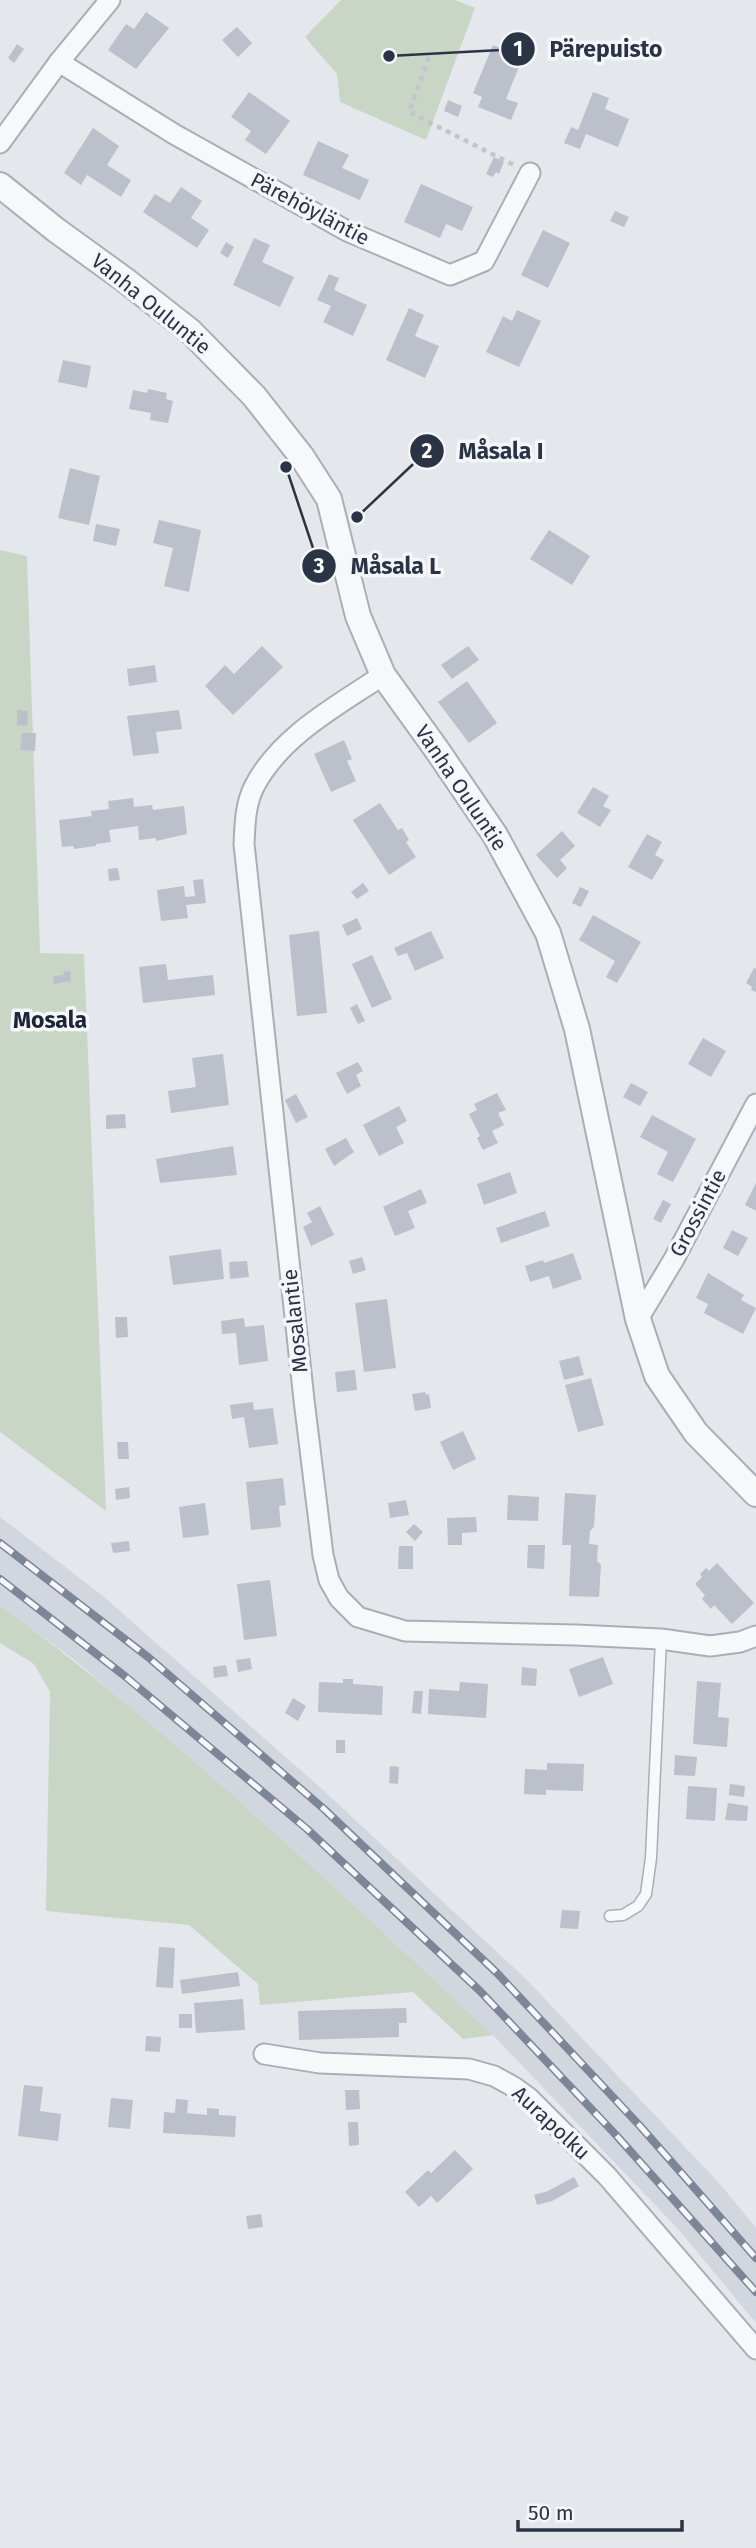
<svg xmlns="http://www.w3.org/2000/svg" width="756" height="2548" font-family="'Fira Sans',sans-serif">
<rect width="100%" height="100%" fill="#e4e7ec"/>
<path fill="#d2d6de" d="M0,1517L103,1596L323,1790L527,1980L720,2184L756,2228V2323L679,2230L493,2035L248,1809L77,1662L0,1605Z"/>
<g fill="#c9d6c5">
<path d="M341,0H455L475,8L426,140L340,102L337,74L305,37Z"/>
<path d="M0,550L27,556L40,953L84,954L106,1511L0,1432Z"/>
<path d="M0,1605C175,1734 333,1887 493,2035L463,2039L413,1992L260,2005L258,1984L189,1925L46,1911L50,1692L34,1664L0,1643Z"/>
</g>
<g fill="#bbc0ca">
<path d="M146,12L169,28L136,69L108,50L126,24L134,29Z"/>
<path d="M237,27L252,43L238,57L222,40Z"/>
<path d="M17,44L24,49L14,63L8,58Z"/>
<path d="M493,45L523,57L506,99L518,103L511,120L478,107L482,97L473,93Z"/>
<path d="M249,92L290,121L266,154L245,140L251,131L231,117Z"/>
<path d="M593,92L609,98L605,109L629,119L618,147L586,134L580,149L564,143L571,127L578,130Z"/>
<path d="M448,100L462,106L458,117L444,111Z"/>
<path d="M93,128L119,146L107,165L131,180L121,197L87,175L81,185L64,173Z"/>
<path d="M318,141L349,155L342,168L369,180L360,200L303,175Z"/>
<path d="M494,157L504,162L499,174L496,172L493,177L486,174Z"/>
<path d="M421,184L473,207L462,231L446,224L440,238L404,222Z"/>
<path d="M181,187L202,201L191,218L209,230L197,248L143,212L155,194L170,203Z"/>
<path d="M615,211L629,217L624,227L610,221Z"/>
<path d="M543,230L570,243L548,288L521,275Z"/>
<path d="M254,238L270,245L262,262L294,277L280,307L233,285Z"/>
<path d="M226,242L234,247L228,258L220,253Z"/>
<path d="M329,274L339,278L334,290L367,305L353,336L323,322L331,306L317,300Z"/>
<path d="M409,308L424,315L415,336L439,346L425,378L386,360Z"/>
<path d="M517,310L541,321L519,367L486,352L503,316L512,321Z"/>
<path d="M63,360L91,366L87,388L58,382Z"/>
<path d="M148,389L167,393L166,399L173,401L168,423L150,420L151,413L129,409L133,390L147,393Z"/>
<path d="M70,468L100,476L89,525L58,518Z"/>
<path d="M159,520L201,530L189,592L164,586L173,548L153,543Z"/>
<path d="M96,524L120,529L116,546L93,541Z"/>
<path d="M549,530L590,556L572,585L530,559Z"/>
<path d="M262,646L283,667L233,715L205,686L225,665L234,674Z"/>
<path d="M468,646L479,660L452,679L441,665Z"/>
<path d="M155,665L157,682L129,686L127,669Z"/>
<path d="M467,681L497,723L469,743L438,702Z"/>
<path d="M17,710L28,711L27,726L17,725Z"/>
<path d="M179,710L182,729L156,732L159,753L133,756L127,716Z"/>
<path d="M22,733H36L35,751L20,750Z"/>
<path d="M344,740L352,759L347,761L356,781L331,792L314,754Z"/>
<path d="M593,787L609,796L603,806L611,810L600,827L577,813Z"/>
<path d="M133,798L134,807L152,805L153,810L184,806L187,834L156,841V838L139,840L138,826L109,830L111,842L96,844V846L74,849L73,846L62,847L59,820L92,816L91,811L109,809L108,801Z"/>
<path d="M380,803L398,830L402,828L409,840L406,842L416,857L389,875L353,820Z"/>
<path d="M562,831L575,846L560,860L567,868L557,878L536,855Z"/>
<path d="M647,834L662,842L655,855L664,860L652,880L628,867Z"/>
<path d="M118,868L120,880L109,881L108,869Z"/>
<path d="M203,879L206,903L186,905L188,918L161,921L157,890L184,886L185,897L195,896L193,880Z"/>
<path d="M363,883L369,891L357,899L351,892Z"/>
<path d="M580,887L589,891L581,907L572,903Z"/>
<path d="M593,915L641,942L617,983L606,977L615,961L579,940Z"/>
<path d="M357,918L362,929L347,936L342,925Z"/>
<path d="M319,931L327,1013L297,1016L289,935Z"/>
<path d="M431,931L444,958L415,971L407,953L398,956L394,948Z"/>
<path d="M372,955L392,999L372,1008L352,964Z"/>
<path d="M166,964L168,980L213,975L215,995L143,1003L139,967Z"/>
<path d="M754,968L756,969V992L751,990L752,987L746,983Z"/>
<path d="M70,971L71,981L54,984L53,976L64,975L63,972Z"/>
<path d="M357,1004L365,1021L358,1024L350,1008Z"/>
<path d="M703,1038L726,1051L711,1077L688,1064Z"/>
<path d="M223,1054L229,1105L171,1113L168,1091L196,1087L192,1058Z"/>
<path d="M358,1062L363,1071L356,1075L361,1086L347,1094L336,1073Z"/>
<path d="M631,1083L648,1092L640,1106L623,1097Z"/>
<path d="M497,1093L506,1110L498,1113L504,1125L492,1131L498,1143L483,1150L477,1138L480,1136L469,1114L477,1110L474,1104Z"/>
<path d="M296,1094L308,1117L296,1123L285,1100Z"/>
<path d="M399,1106L407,1121L396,1127L404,1143L379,1156L363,1125Z"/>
<path d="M125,1114L126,1128L106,1129V1115Z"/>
<path d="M652,1115L696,1139L673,1182L657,1174L668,1152L640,1137Z"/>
<path d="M346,1138L354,1152L334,1166L325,1149Z"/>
<path d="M233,1146L237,1175L160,1183L156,1159Z"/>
<path d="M510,1172L517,1193L484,1205L477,1184Z"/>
<path d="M756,1183V1211L745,1205Z"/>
<path d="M421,1189L427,1203L408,1211L415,1228L395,1236L383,1207Z"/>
<path d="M663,1200L671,1204L661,1223L653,1219Z"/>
<path d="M320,1206L334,1235L311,1246L303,1227L312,1222L307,1213Z"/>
<path d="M545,1211L550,1226L501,1243L496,1228Z"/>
<path d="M732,1230L748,1238L738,1256L723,1248Z"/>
<path d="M221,1249L224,1279L173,1285L169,1256Z"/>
<path d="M573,1253L582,1279L553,1289L549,1276L530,1282L525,1266L543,1260L544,1263Z"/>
<path d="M362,1257L366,1270L353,1274L349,1261Z"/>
<path d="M247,1261L249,1277L230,1279L229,1262Z"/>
<path d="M708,1273L744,1295L741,1300L756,1308L743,1334L704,1313L708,1304L696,1298Z"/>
<path d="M387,1299L396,1368L364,1372L355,1303Z"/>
<path d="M115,1317H127L128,1337L116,1338Z"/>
<path d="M244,1318L245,1327L264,1325L268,1361L239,1365L236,1333L222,1334L221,1321Z"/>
<path d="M579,1356L584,1375L564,1380L559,1361Z"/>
<path d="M355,1370L357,1390L337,1392L335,1372Z"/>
<path d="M591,1378L604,1425L578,1432L565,1385Z"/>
<path d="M425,1392L426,1395L429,1394L431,1408L415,1411L412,1394Z"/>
<path d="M253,1402L254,1410L273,1408L278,1444L249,1448L244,1417L232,1419L230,1405Z"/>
<path d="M463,1431L476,1459L453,1470L440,1442Z"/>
<path d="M117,1442H128L129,1459H118Z"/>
<path d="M283,1478L286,1505L279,1506L281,1527L251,1530L246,1482Z"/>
<path d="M129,1487L130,1498L116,1500L115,1489Z"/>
<path d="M565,1493L596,1495L594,1527L590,1531L589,1544L598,1545L597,1561L601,1565L599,1597L569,1596L571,1545H562Z"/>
<path d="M508,1495L539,1497L538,1521L507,1520Z"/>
<path d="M406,1500L409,1515L390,1518L388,1503Z"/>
<path d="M205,1503L209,1535L183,1538L179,1507Z"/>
<path d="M476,1517L477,1532L462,1533V1545H448L447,1518Z"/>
<path d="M414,1524L423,1532L415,1541L406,1532Z"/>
<path d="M129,1541L130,1551L113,1553L111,1543Z"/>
<path d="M528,1545H545L544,1569L527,1568Z"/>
<path d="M399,1546H413V1569H398Z"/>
<path d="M717,1563L754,1603L732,1624L714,1605L711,1609L702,1599L705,1595L695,1584L702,1577L700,1574L706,1568L709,1571Z"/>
<path d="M270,1580L277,1636L244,1640L237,1584Z"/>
<path d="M603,1657L613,1684L579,1697L569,1669Z"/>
<path d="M250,1658L252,1669L238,1672L236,1660Z"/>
<path d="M226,1665L228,1676L214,1678L213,1667Z"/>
<path d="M522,1667L537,1669L536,1686L521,1685Z"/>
<path d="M343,1679H353V1684L383,1686L382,1715L318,1712L319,1682L343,1683Z"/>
<path d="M697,1681L721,1683L718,1717L729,1718L727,1747L693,1744Z"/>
<path d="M460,1682L488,1684L486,1718L428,1714L429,1689L459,1691Z"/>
<path d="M414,1691H423L421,1714L412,1713Z"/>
<path d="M293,1698L306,1706L298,1721L285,1713Z"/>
<rect x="336" y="1740" width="9" height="13"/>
<path d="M675,1755L697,1757L695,1776L674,1775Z"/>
<path d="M547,1763L584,1764L583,1791L546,1790V1795L524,1794L525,1769L547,1770Z"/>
<path d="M390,1766L399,1767L398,1784L389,1783Z"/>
<path d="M730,1784L745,1786L744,1797L729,1795Z"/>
<path d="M688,1786L717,1788L715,1821L686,1819Z"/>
<path d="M728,1803L748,1806L747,1821L725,1820Z"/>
<path d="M562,1910L580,1911L578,1929L560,1928Z"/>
<path d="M159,1947L175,1948L173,1988L156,1987Z"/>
<path d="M238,1972L240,1986L182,1994L180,1980Z"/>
<path d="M243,1999L245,2030L196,2033L194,2003Z"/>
<path d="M406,2008L407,2023H399V2037L299,2040L298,2011Z"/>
<rect x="179" y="2014" width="13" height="14"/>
<path d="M146,2036L161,2037L160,2052L145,2051Z"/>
<path d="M24,2085L43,2087L40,2111L61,2114L58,2141L18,2136Z"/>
<path d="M345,2090H359L360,2109L346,2110Z"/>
<path d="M111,2098L133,2100L130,2129L108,2127Z"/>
<path d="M176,2099L188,2100L187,2113L207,2115V2108L219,2109V2115L236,2116L235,2137L163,2133L164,2112L175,2113Z"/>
<path d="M348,2122H358L359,2145L349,2146Z"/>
<path d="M455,2150L473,2169L437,2203L431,2196L419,2207L405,2192L428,2170L431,2173Z"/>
<path d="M574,2177L579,2186L552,2201L537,2205L534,2195L548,2191Z"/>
<path d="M261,2214L263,2227L248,2229L246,2216Z"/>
</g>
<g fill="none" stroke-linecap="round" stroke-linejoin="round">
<g stroke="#a9aeb7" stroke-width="13">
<path id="service" d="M610,1916L623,1915L638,1906L646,1894L651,1858L661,1639"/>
</g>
<g stroke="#a9aeb7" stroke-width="23">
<g id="minor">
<path d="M59,62L174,134L347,231L450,275L484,261L530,173"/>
<path d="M0,143L59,62L110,0"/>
<path d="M383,675C337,706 280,736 254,787C245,805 245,825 244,844L304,1400L323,1555L329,1580L339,1598L358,1617L405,1631L576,1635L661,1639L710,1646L740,1642L756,1636"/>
<path d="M638,1319L674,1259L756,1104"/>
<path d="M264,2054L320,2063L469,2069L494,2076L514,2087L529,2098L607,2176L756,2349"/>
</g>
</g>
<g stroke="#a9aeb7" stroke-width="28">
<path id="tertiary" d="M0,185L56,230L125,280L190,331L254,396L302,457L329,499L358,616L383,675L437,750L495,835L548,933L577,1029L638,1319L657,1376L696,1433L756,1494"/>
</g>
<path stroke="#c2c5cb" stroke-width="4.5" stroke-dasharray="5 5" stroke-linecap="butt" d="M429,57L409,112L514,165"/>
<use href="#service" stroke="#f7f8fa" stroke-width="10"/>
<use href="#minor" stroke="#f7f8fa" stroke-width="19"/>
<use href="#tertiary" stroke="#f7f8fa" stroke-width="24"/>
<g stroke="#7d8696" stroke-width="8">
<g id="rail">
<path d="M0,1543L148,1657L324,1809L497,1973L640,2126L756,2258"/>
<path d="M0,1579L126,1677L307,1829L480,1991L616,2135L756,2292"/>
</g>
</g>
<use href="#rail" stroke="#f4f6f9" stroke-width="5" stroke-dasharray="16" stroke-linecap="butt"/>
</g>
<g text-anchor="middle" stroke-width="7" stroke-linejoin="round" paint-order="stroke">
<g font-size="21" fill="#2b3445" stroke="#f4f6f9">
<text transform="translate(310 209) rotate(28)" y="7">Pärehöyläntie</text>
<text transform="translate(151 304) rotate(39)" y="7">Vanha Ouluntie</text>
<text transform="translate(461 788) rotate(56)" y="7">Vanha Ouluntie</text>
<text transform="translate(698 1213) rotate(-62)" y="7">Grossintie</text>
<text transform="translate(295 1321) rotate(-96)" y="7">Mosalantie</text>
<text transform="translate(551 2123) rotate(43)" y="7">Aurapolku</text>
</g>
<g font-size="23" font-weight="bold" fill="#1d2536" stroke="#f4f6f9">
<text x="50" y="1028">Mosala</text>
</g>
</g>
<path fill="none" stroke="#2b3445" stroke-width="2.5" d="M389 56L518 49M357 517L427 451M286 467L319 566"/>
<g fill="#2b3445" stroke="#f4f6f9" stroke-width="2.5">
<circle cx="389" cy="56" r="7"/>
<circle cx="357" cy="517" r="7"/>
<circle cx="286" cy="467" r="7"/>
<circle cx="518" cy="49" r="18"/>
<circle cx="427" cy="451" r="18"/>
<circle cx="319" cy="566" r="18"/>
</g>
<g font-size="21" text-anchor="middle" font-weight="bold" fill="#fff">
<text x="518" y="56">1</text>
<text x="427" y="458">2</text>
<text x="319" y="573">3</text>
</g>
<g font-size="23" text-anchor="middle" font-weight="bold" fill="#2b3445" stroke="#f4f6f9" stroke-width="7" stroke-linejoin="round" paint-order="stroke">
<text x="606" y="57">Pärepuisto</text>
<text x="501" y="459">Måsala I</text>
<text x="396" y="574">Måsala L</text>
</g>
<path d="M518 2520v10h164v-10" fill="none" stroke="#2b3445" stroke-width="3.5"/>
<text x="528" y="2520" font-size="21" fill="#2b3445" stroke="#f4f6f9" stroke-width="5" paint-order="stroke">50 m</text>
</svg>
